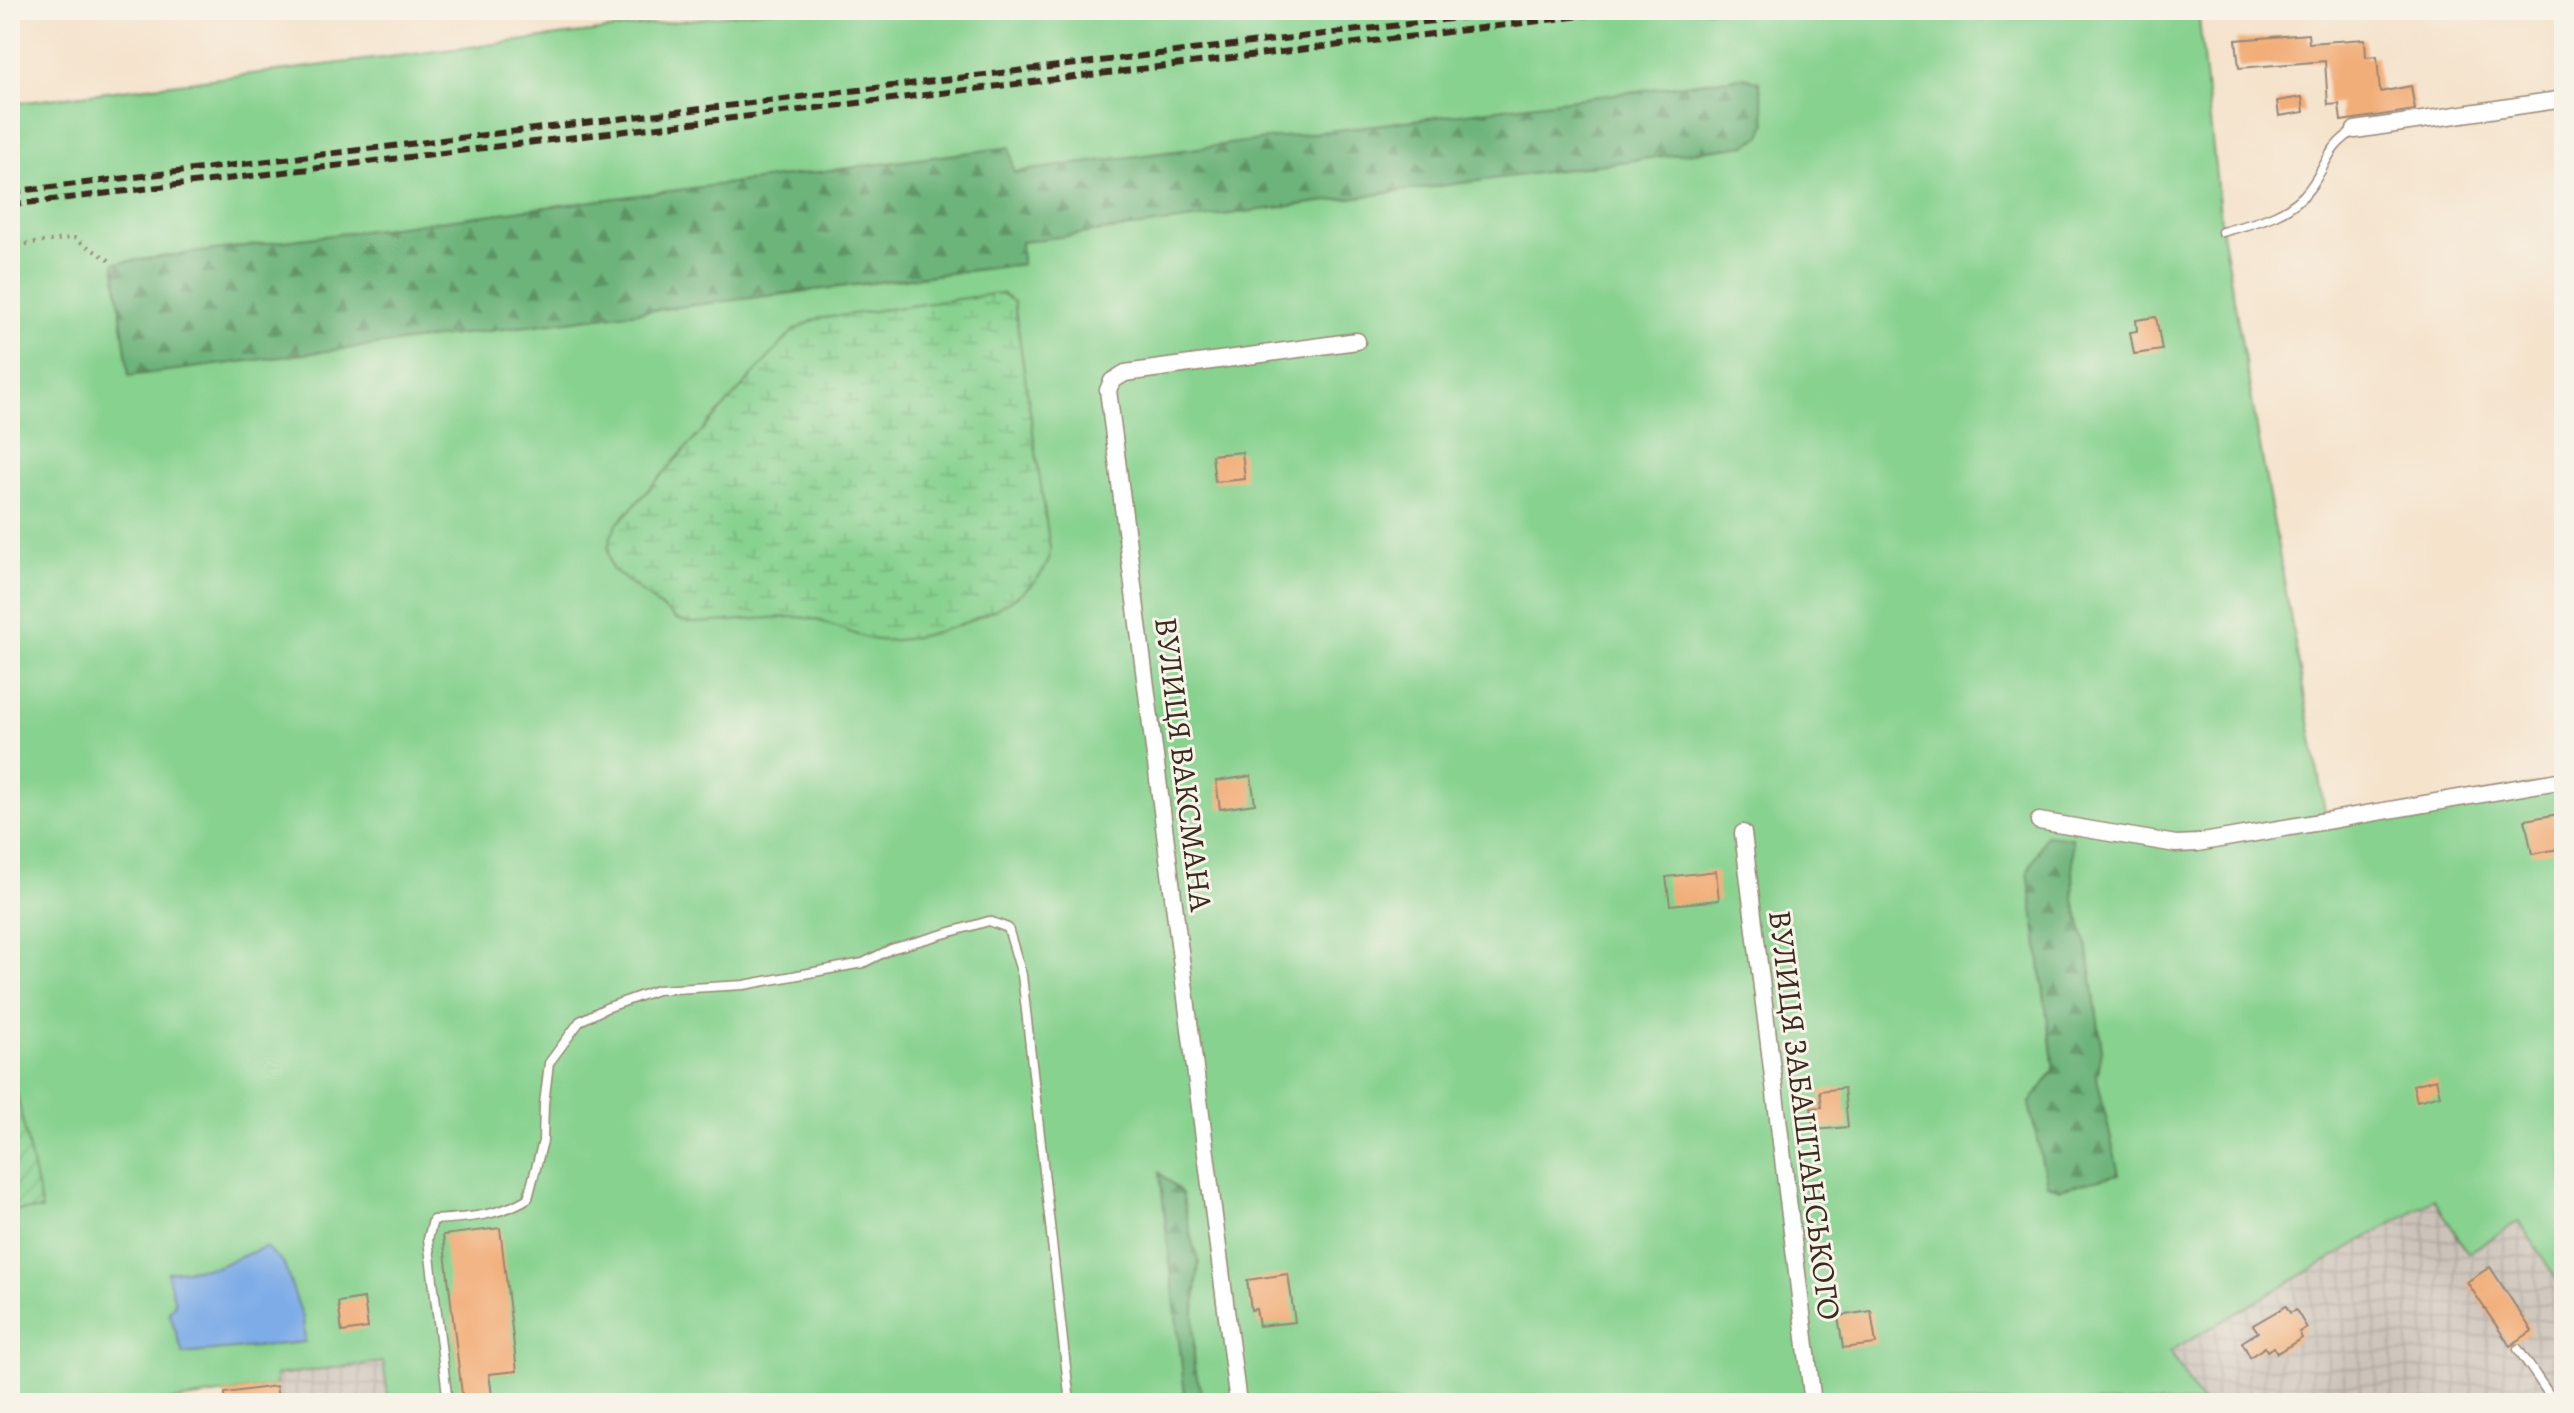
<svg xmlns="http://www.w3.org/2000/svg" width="2574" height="1413" font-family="Alegreya,serif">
<defs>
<pattern id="industrial-grid" width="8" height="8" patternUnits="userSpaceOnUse" patternTransform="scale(2)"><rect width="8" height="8" fill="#ccc2b9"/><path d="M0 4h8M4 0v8" fill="none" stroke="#b0a79f"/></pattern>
<pattern id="forest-firs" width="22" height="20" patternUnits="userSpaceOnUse" patternTransform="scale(2)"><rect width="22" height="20" fill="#6db47a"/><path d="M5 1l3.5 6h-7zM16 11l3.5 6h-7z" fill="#5b9363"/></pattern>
<pattern id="wetland-marsh" width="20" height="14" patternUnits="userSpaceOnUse" patternTransform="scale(2)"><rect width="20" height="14" fill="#87d28f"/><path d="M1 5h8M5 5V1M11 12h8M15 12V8" fill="none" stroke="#75b47b"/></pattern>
<pattern id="garden-furrows" width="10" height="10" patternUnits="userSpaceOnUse" patternTransform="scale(2)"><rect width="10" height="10" fill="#87d28f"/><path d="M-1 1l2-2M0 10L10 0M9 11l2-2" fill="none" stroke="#75b47b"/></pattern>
</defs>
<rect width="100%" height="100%" fill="#f7f3e8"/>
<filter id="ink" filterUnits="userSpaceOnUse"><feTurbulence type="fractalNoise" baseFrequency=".0125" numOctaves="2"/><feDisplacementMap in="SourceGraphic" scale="16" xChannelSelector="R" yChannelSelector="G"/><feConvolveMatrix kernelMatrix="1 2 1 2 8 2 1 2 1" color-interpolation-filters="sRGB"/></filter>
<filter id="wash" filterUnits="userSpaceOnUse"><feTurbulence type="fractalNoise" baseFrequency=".006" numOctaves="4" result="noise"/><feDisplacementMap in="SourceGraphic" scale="32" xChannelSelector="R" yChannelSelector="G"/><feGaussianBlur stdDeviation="1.8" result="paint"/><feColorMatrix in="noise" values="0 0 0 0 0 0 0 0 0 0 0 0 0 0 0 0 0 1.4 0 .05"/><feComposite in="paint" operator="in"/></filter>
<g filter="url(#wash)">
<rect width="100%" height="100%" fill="#f5e3cc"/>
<g fill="url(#industrial-grid)">
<path d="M2434,1199L2519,1221L2564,1292V1403H2201L2170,1351Z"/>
<path d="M384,1362L389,1403H279L275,1376Z"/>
</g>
<path fill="#87d28f" stroke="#617e56" stroke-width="2" fill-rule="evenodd" d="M769,10H2198L2222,232L2327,823L2564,780V1291L2519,1221L2468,1253L2434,1199L2170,1351L2201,1403H389L383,1362L276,1375V1386L158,1403H10V104ZM1010,147L1022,264L129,375Z"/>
<g fill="url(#forest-firs)" stroke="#546f4c" stroke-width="2">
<path d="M1744,77L1759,82L1766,123L1761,136L1746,145L1021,242L1022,264L129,376L114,263L1010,147L1014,172Z"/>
<path d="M2046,835L2072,838L2074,900L2088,950L2102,1050L2097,1078L2119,1174L2060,1189L2047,1184L2029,1104L2054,1070L2028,871Z"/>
<path d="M1160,1173L1182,1193L1191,1238L1199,1263L1194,1312V1367L1205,1403H1186Z"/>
</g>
<path fill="url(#wetland-marsh)" stroke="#617e56" stroke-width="2" d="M1001,293L1014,302L1050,548C1053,601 922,645 878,640C850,637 825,617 795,617C760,617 725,623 690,623L678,620L612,569C606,551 608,540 617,524L794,330L817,319Z"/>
<path fill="url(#garden-furrows)" stroke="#617e56" stroke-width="2" d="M10,1062L42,1210H10Z"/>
<path fill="#7dace7" stroke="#5c6b82" stroke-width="2" d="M265,1247L283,1262L303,1318L305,1342L183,1354L169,1312L175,1303L167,1272L216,1267Z"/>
<g id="blocks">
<g fill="#f2ae79">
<path d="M2308,34L2309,43L2365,39L2366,57L2377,56L2380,92L2411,86L2415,110L2341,121L2339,104L2328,105L2325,61L2239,68L2236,40Z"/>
<path d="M2302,97L2304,112L2279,116L2277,101Z"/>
<path d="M2156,317L2162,350L2134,354L2130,332L2137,331L2136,320Z"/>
<path d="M1242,452L1245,479L1215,482L1212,455Z"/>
<path d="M1251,776L1255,804L1220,809L1216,781Z"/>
<path d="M2564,813V848L2532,854L2525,820Z"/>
<path d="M1716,871L1719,900L1670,905L1666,877Z"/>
<path d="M2436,1079L2440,1095L2417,1101L2413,1085Z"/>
<path d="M1844,1088L1848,1127L1814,1130L1811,1108L1822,1107L1820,1091Z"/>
<path d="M500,1228L517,1371L489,1374L493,1403H463L443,1235Z"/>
<path d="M2490,1267L2532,1331L2510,1346L2467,1282Z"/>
<path d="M1288,1274L1295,1322L1259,1326L1256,1309L1251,1310L1247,1280Z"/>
<path d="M364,1298L368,1328L342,1332L338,1302Z"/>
<path d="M2286,1306L2290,1313L2296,1310L2307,1328L2299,1332L2302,1338L2277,1353L2274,1347L2267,1351L2265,1347L2250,1357L2242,1342L2258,1332L2253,1325Z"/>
<path d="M1871,1311L1876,1344L1843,1348L1838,1316Z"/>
<path d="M276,1386L279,1403H225V1393Z"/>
</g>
</g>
</g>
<g filter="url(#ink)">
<use href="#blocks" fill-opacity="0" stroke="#988675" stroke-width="2"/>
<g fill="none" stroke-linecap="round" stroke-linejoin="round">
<g stroke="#988675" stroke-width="11">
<g id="service">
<path d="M2222,232C2253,223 2290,216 2310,188C2328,164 2326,148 2355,130"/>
<path d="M2518,1349L2555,1403"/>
<path d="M448,1403L428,1239L433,1220C466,1218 500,1216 528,1198L543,1141L544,1104L549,1063L580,1021L606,1008L657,990L744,985L863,963L891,949L989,921L1008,928L1022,975L1070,1403"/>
</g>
</g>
<g stroke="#988675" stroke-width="19">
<g id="minor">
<path d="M2355,130L2564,99"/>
<path d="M2039,821L2176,844L2197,843L2564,780"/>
<path d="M1743,833L1813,1403"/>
<path d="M1238,1403L1108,390L1112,381L1125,373L1357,341"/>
</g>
</g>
<path stroke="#988675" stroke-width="4" stroke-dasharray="2 6" stroke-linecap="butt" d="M10,246L74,238L114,263"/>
<use href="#service" stroke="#fff" stroke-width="8"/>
<use href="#minor" stroke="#fff" stroke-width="16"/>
<g stroke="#3b2a1e" stroke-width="6" stroke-dasharray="12 6" stroke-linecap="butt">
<path d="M10,192L1525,10"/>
<path d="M10,205L1631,10"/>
</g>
</g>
</g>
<g text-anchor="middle" stroke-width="6" stroke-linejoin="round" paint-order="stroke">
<g font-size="32" fill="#3b2a1e" stroke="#f7f3e8">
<text transform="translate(1184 764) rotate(83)" y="11">ВУЛИЦЯ ВАКСМАНА</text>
<text transform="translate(1805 1115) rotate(83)" y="11">ВУЛИЦЯ ЗАБАШТАНСЬКОГО</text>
</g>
</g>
<rect width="2574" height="1413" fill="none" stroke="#f7f3e8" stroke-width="40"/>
</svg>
